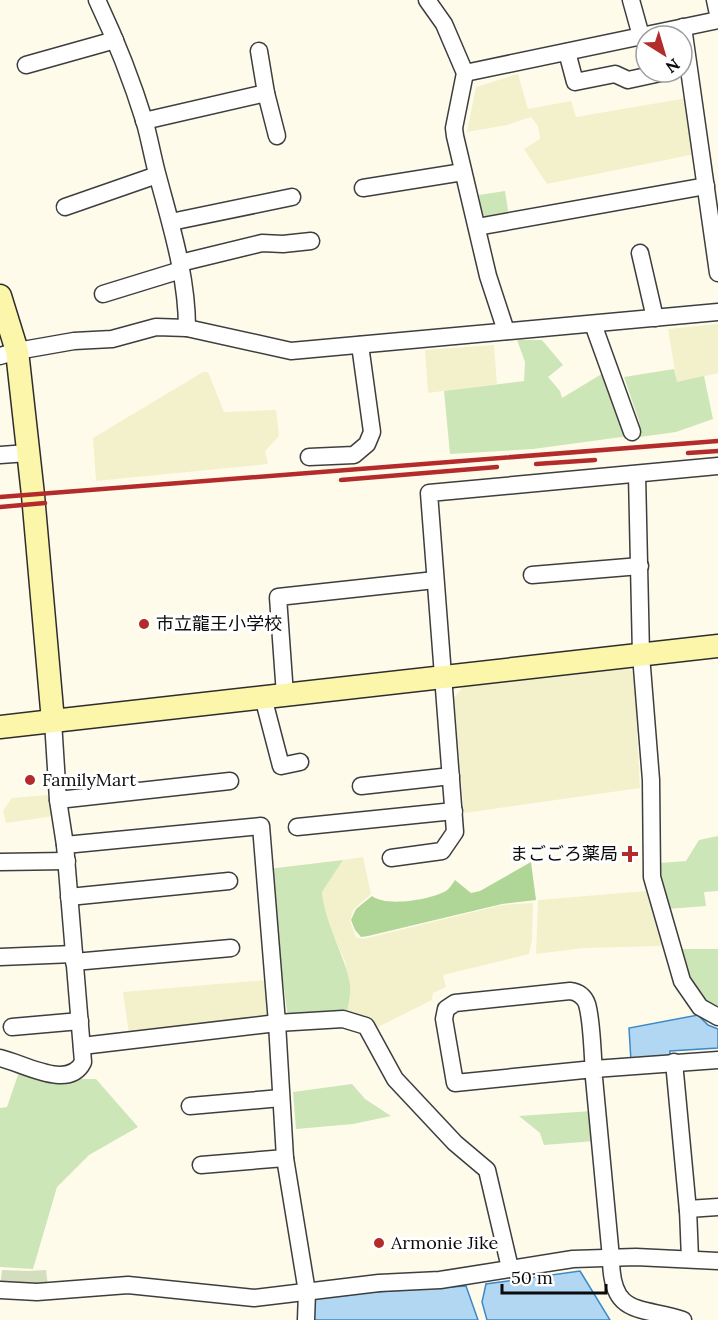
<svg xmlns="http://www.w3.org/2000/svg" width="718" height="1320" font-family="Lora,'Noto Sans JP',serif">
<rect width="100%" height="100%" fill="#fefbeb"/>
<g fill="#f2f1cc">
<path d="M518,74L528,109L571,101L576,117L687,98L695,154L547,184L524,149L540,139L538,126L531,117L507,125L467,132L476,87Z"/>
<path d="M718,324V373L677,383L668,329Z"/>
<path d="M494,345L497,384L428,393L425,350Z"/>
<path d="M203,372H208L224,412L276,410L279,436L265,451L268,464L96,481L93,438Z"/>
<path d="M626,668L634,672L640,788L464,813L454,698L463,687Z"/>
<path d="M48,795L51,798L54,816L6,823L3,811L12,798Z"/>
<path d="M363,857L371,894L354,909L350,921L356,937L363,939L502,905L533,903L532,941L529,954L443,975L446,987L433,993L432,1000L378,1027L362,1016L347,1012L350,997L345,961L325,916L322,892L343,860Z"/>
<path d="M646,891L662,946L584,948L536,954L538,900Z"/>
<path d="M265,980L270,1018L129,1034L123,992Z"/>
</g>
<g fill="#cde6b7">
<path d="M505,191L509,216L492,221L482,214L479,195Z"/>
<path d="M517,340H542L563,365L548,377L560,391L562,398L605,372L629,436L533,449L450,454L444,391L524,381L525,362Z"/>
<path d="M674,369L677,382L704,376L713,419L676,432L640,437L639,421L624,377Z"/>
<path d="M718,836V891L704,892L706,906L667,909L659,863L686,861L699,840Z"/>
<path d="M343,860L322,892C325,925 344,952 350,984C351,993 349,1003 347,1012L288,1018L268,869Z"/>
<path d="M680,949H718V1011C690,996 689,978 680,949Z"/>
<path d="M20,1069L55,1084L81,1079H96L138,1127L89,1155L57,1187L33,1269L0,1267V1108L7,1107Z"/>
<path d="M352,1084L365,1099L391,1116L353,1124L296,1129L293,1092Z"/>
<path d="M592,1111L595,1141L544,1145L540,1133L519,1116Z"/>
</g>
<path fill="#b0d697" d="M531,862L536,900L502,904L368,936L361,937L355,930L351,920L356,909L372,896C386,907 430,900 446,891C450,888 453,883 455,880L471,893L480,891Z"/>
<path fill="#d2debe" d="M2,1270L28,1271L46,1270L48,1286L0,1287Z"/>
<g fill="#b2d7f3" stroke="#3d88c6" stroke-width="1.5">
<path d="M698,1015L708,1025L718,1029V1048L670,1051V1058L631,1061L629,1028Z"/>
<path d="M580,1271L610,1320H487L482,1302L486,1284Z"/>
<path d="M466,1286L478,1320H313L315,1296Z"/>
</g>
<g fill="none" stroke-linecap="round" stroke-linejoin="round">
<g stroke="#3e3e3e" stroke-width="19">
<g id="street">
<path d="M97,0C116,40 132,81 145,123C150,141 153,159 158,177C171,226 187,276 187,328"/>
<path d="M427,0L444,24L465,73L454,128L455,136L488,276L506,331"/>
<path d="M631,0L641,36"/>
<path d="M715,0L718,14"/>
<path d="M683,27L718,273"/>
<path d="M567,52L575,82L615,74L628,80L665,72"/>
<path d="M26,65L115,40"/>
<path d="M465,73L718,20"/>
<path d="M266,93L277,136"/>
<path d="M144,121L266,93L259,51"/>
<path d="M363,188L463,172"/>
<path d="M65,207L157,175"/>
<path d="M171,222L292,197"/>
<path d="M477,227L706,186"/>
<path d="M640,253L655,318"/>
<path d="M180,263L262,243L283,244L311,241"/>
<path d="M103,294L181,270"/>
<path d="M593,324L632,432"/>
<path d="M0,356L17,351L74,341L112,339L156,327L187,328L291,351L718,312"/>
<path d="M0,455L28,453"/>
<path d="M309,457L354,455L367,444L372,432L360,345"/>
<path d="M637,474L641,655L651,780L652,877L682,981L700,1007L718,1017"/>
<path d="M532,575L640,566"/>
<path d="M285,695L278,597L435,580"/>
<path d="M263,697L281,766L300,762"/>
<path d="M361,786L451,776"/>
<path d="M58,800L230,781"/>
<path d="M297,827L454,811"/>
<path d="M65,845L261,826L277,1023L285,1158L307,1292L306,1320"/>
<path d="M391,858L442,851L455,832L429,493L718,466"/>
<path d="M0,862L67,861"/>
<path d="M69,897L229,881"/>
<path d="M0,957L74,954"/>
<path d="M74,962L231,948"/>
<path d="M12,1027L80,1021"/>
<path d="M82,1046L277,1023L343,1019L366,1026L395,1079L455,1143L487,1170L510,1268"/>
<path d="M0,1058C23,1063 69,1091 83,1062L65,845L58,800L53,721"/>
<path d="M674,1062L688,1211"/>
<path d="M190,1106L281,1098"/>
<path d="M201,1165L285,1158"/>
<path d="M690,1259L688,1209L718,1207"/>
<path d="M0,1290L37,1292L128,1285L254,1298L379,1283L440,1280L573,1259L636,1257L718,1261"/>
<path d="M683,1320C640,1306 611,1317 611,1258C605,1198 600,1138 594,1078C593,1058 592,1021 587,1004C584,996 578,992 570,991L455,1003L446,1009L444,1019L455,1083L594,1069L718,1060"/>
</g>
</g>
<g stroke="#2d2d2d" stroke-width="25">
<g id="secondary">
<path d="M0,296L17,351L33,495L53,721L0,727"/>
<path d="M53,721L718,646"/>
</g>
</g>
<use href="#street" stroke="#fff" stroke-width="16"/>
<use href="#secondary" stroke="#fbf6a9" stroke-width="22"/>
<g stroke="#b42b2b" stroke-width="4.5">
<path d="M688,453L718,451"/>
<path d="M536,464L595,460"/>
<path d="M341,480L497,467"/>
<path d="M0,497L718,441"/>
<path d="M0,507L45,503"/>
</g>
</g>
<g fill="#b42b2b" stroke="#fff" stroke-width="2">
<circle cx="144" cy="624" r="6"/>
<circle cx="30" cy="780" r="6"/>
<path d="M627 845h6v6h6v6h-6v6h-6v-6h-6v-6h6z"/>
<circle cx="379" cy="1243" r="6"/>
</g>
<g text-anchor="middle" stroke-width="6" stroke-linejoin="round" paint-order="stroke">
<g font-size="18" fill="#0b0b0b" stroke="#fff" text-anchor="start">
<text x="156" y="630">市立龍王小学校</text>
<text x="42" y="786">FamilyMart</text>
<text x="618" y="860" text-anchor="end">まごごろ薬局</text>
<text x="391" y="1249">Armonie Jike</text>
</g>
</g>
<g transform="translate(664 54) rotate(143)"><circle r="28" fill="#ffffff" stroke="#9d9d9d" stroke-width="1.5"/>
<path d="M0-4.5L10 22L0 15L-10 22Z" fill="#b42b2b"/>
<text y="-9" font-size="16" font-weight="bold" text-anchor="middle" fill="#0b0b0b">N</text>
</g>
<path d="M502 1284v9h104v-9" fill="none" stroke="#0b0b0b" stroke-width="3"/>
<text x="511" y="1284" font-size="18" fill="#0b0b0b" stroke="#ffffff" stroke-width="4.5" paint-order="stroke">50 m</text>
</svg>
